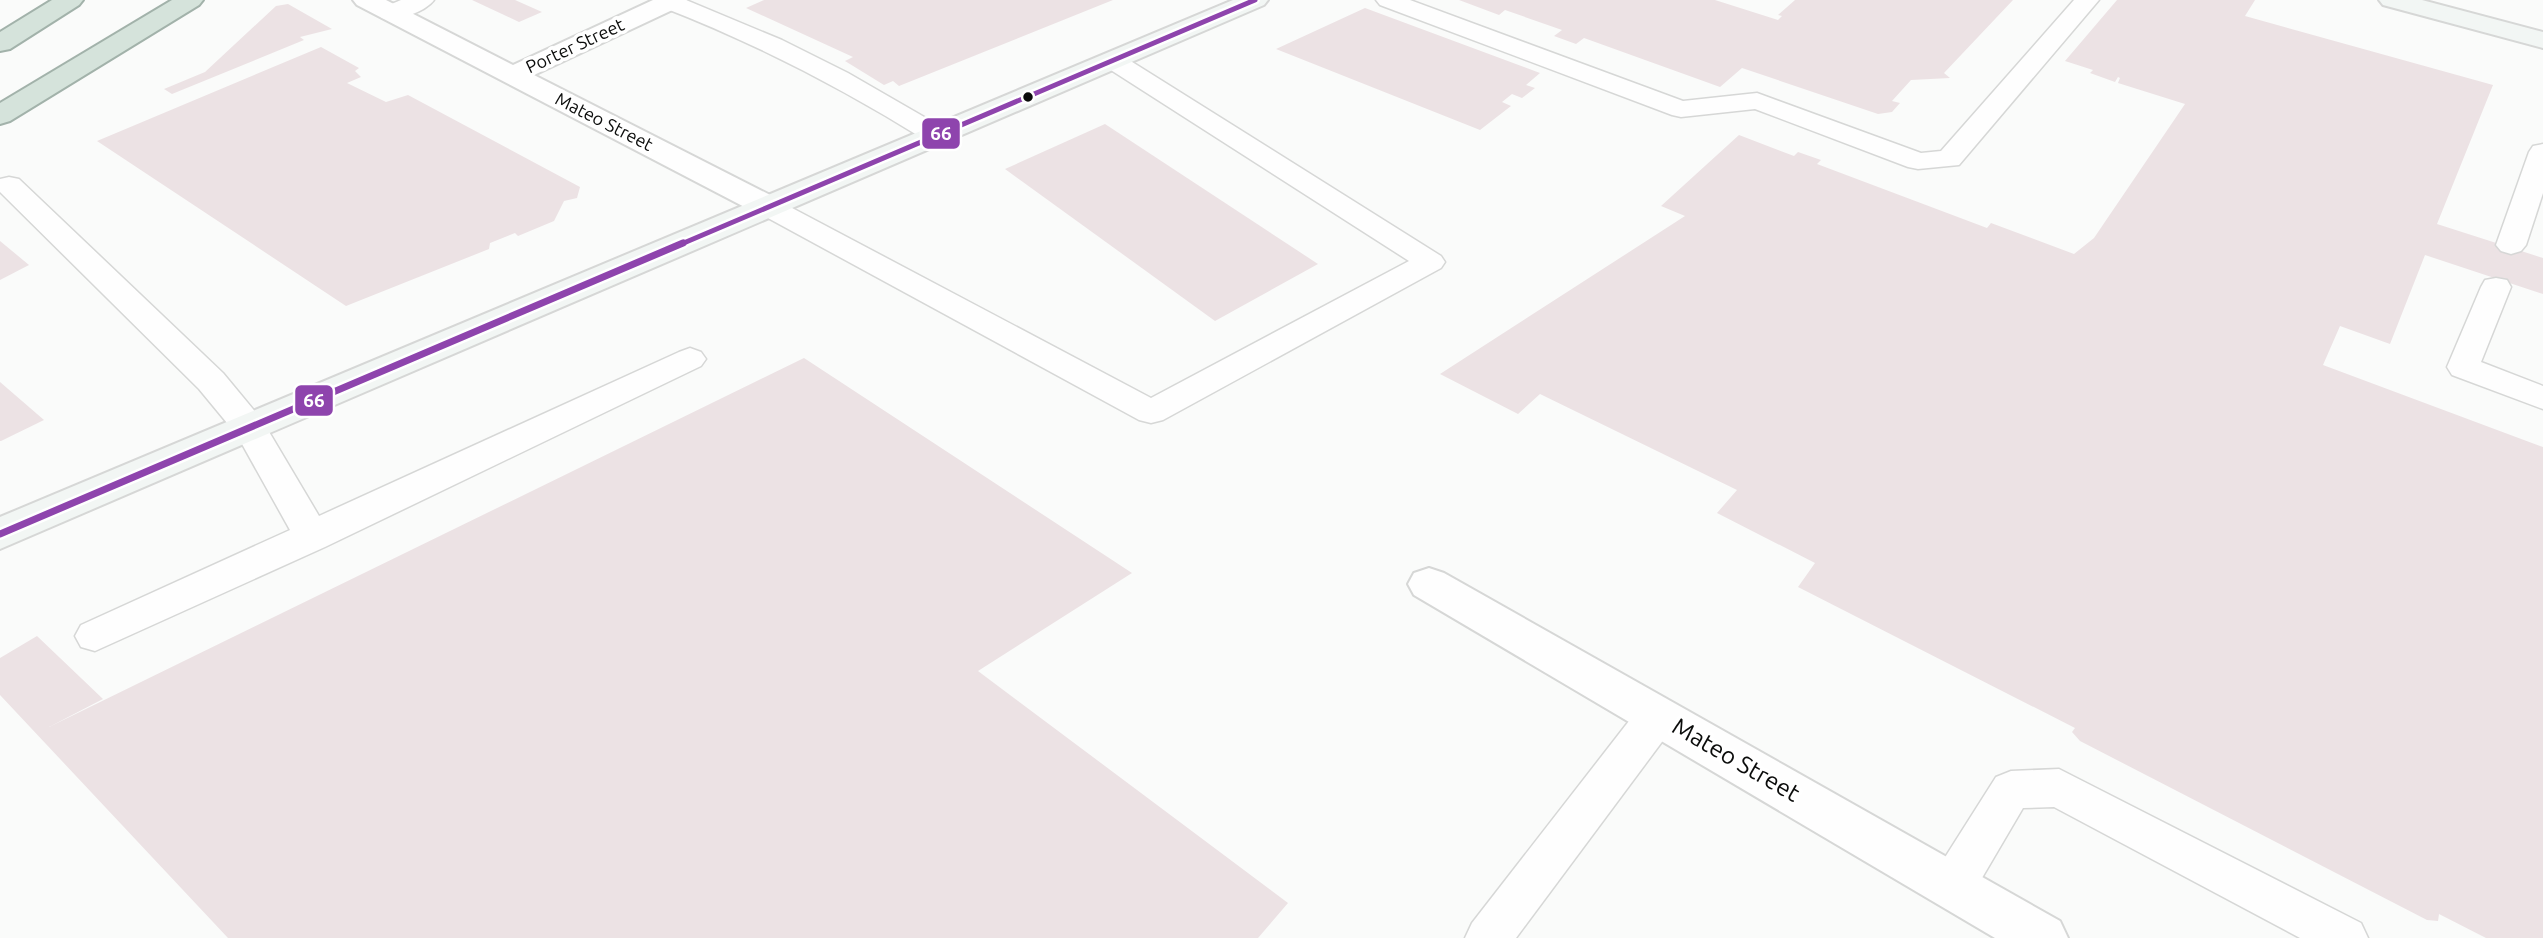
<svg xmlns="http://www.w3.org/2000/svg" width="2543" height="938" font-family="Ubuntu,sans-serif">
<rect width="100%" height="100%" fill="#fafbfa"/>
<g fill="#ece2e4">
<path d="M472,0H515L542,12L519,22Z"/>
<path d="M764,0H1113L899,86L893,81L884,85L845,61L853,57L746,8Z"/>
<path d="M1459,0H1715L1778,20L1782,16L1778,15L1795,0H2013L1944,73L1950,78L1911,80L1892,101L1900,103L1892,112L1878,114L1742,68L1720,87L1584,38L1576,44L1554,36L1562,30L1505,10L1499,15Z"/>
<path d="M2117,0H2255L2245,16L2493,85L2437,224L2543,258V294L2425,255L2390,344L2340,326L2323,365L2543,447V938H2486L2439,914L2438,921L2427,920L2080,741L2072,732L2075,728L1798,587L1815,563L1717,513L1737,490L1540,394L1518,414L1440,374L1685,216L1661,206L1739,135L1794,156L1798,152L1821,160L1817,164L1987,228L1991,223L2074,254L2094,238L2185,104L2118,83L2120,78L2118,77L2115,82L2090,73L2093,70L2065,61Z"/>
<path d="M288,4L332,29L300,37L304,40L172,94L164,89L205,72L276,6Z"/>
<path d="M1365,8L1540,73L1526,85L1535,88L1522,98L1512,94L1502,102L1511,106L1480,130L1276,49Z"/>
<path d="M321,47L359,68L355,71L361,77L347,83L386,102L408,95L580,187L577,198L564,201L554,221L518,236L515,233L490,243L489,249L346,306L97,141Z"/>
<path d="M1105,124L1318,264L1215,321L1005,169Z"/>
<path d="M0,241L29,265L0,280Z"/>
<path d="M804,358L1132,573L978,671L1288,903L1258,938H228L0,695V658L37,636L103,699L49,727Z"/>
<path d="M0,382L44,420L1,441H0Z"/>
</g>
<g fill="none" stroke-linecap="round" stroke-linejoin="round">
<g stroke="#d6d7d6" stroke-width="3">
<g id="service">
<path d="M401,0H434C425,12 396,22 382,18L378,13L382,8Z"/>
<path d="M660,0H686L782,40L848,73L945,129L949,135L945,141L936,143L927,141C842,88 755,43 662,7Z"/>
<path d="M1376,0H1410L1683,101L1757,93L1921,153L1941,151L2074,0H2099L1959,165L1918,169L1908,167L1755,109L1681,117L1672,115L1380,5Z"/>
<path d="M1112,53L1121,55L1441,256L1445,262L1441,268L1163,420L1151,423L1139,420L757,212L753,206L757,200L767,197L777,200L1151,398L1409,261L1103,65L1100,60L1103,55Z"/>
<path d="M2543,144V193L2526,245L2521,251L2511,254L2501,251L2496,245L2529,152L2533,146Z"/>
<path d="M9,177L19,179L223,373L262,420L319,516L679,352L690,348L701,352L706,359L701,366L325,547L95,651L81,647L75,636L81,625L290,530L237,435L199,389L0,192V179Z"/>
<path d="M2496,278L2507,280L2511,287L2481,362L2543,386V409L2452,375L2447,367L2481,287L2485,280Z"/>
<path d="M1658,698L1673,703L1679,715L1673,727L1516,938H1465L1472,923L1643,703Z"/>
<path d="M2059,769L2361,923L2368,938H2300L2054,807L2023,808L1969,900L1953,906L1937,900L1930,885L1937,870L1996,777L2011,771Z"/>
</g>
</g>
<g stroke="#d6d7d6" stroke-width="4">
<path id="minor" d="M1429,568L1444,573L2060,921L2068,938H1995L1414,595L1408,584L1414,573Z"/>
</g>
<g stroke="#d6d7d6" stroke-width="4">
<path id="tertiary" d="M353,0H386L513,65L653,0H687L683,5L534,75L778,199L783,206L778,213L767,215L756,213L357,5Z"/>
</g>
<g stroke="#d6d7d6" stroke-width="4">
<g id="secondary">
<path d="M1233,0H1268L1264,5L0,549V517Z"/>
<path d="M2379,0H2422L2543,32V48L2383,5Z"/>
</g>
</g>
<g stroke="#a2b2aa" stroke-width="4">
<g id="motorway">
<path d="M52,0H83L79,5L10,49L0,51V32Z"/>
<path d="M172,0H203L199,5L10,121L0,124V103Z"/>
</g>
</g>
<use href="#service" fill="#fefefe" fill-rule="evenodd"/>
<use href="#minor" fill="#fefefe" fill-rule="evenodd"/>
<use href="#tertiary" fill="#fefefe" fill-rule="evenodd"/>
<use href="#secondary" fill="#f2f6f4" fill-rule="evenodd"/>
<use href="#motorway" fill="#d5e3db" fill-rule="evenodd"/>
<g stroke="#fff" stroke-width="10">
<path id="bus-1-far1" d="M679,245L1255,0"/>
</g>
<g stroke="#fff" stroke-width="12">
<path id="bus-1" d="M0,534L683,243"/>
</g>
<use href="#bus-1-far1" stroke="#8e44ad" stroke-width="5"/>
<use href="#bus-1" stroke="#8e44ad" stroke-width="7"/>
</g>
<circle fill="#0b0c0b" stroke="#fff" stroke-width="2.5" cx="1028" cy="97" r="6"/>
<g text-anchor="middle" stroke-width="7" stroke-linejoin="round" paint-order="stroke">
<g font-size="18" fill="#0b0c0b" stroke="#fff">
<text transform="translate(575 46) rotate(-25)" y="6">Porter Street</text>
<text transform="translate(604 122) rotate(27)" y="6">Mateo Street</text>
</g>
<g font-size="24" fill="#0b0c0b" stroke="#fff">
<text transform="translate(1736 760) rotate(30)" y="8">Mateo Street</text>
</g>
</g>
<g stroke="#fff" stroke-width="2.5">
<rect x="921" y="117" width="40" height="33" rx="7" fill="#8e44ad"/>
<rect x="294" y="384" width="40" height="33" rx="7" fill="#8e44ad"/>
</g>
<g font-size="19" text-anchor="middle" font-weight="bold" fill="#fff">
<text x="941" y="140">66</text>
<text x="314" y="407">66</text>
</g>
</svg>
